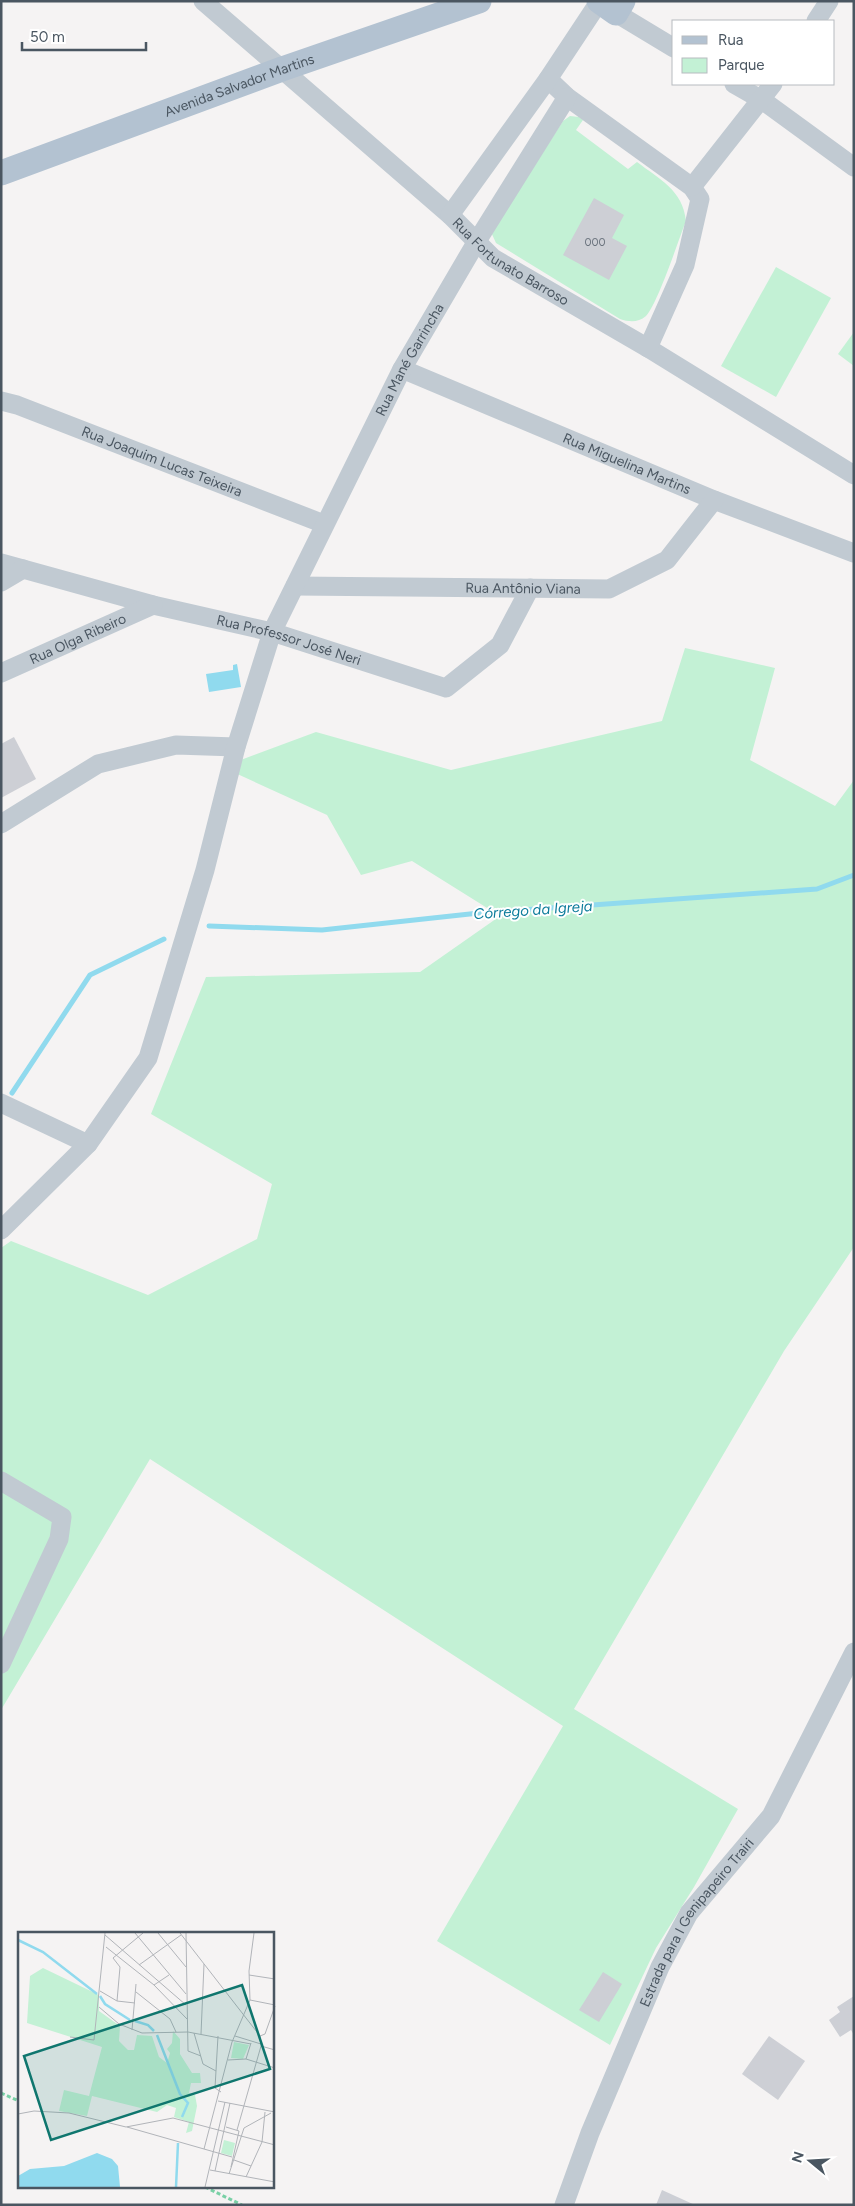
<svg xmlns="http://www.w3.org/2000/svg" width="855" height="2206" font-family="Figtree,sans-serif">
<rect width="100%" height="100%" fill="#f5f3f3"/>
<g fill="#c3f1d5">
<path d="M570,116L579,117L583,120L576,130L628,169L637,162C659,179 683,190 686,221C678,241 658,303 646,316C638,323 629,322 620,319L496,243L491,232L563,121Z"/>
<path d="M776,267L831,298L776,397L721,366Z"/>
<path d="M854,332V366L838,354Z"/>
<path d="M685,648L775,668L750,760L835,806L854,780V1247L784,1351L574,1709L738,1809L694,1887L656,1948L610,2045L437,1941L563,1726L150,1459L1,1710V1248L11,1241L148,1295L257,1239L272,1184L151,1114L206,977L420,972L500,916L412,861L361,875L327,815L222,767L316,732L451,770L662,721Z"/>
</g>
<path fill="#90daee" d="M237,664L241,687L209,692L206,674L233,670V665Z"/>
<g fill="none" stroke-linecap="round" stroke-linejoin="round">
<g stroke="#90daee" stroke-width="5">
<path d="M209,926L322,930L479,913L817,889L854,875"/>
<path d="M12,1093L90,975L164,939"/>
</g>
</g>
<g fill="#cdcfd5">
<path d="M594,198L624,215L612,238L627,246L609,280L563,255Z"/>
<path d="M14,737L36,779L1,798V744Z"/>
<path d="M603,1972L622,1984L599,2022L579,2010Z"/>
<path d="M854,1996V2035L851,2030L840,2037L829,2020L840,2012L837,2007Z"/>
<path d="M769,2036L805,2061L778,2100L742,2074Z"/>
<path d="M662,2190L695,2205H656Z"/>
</g>
<g fill="none" stroke-linecap="round" stroke-linejoin="round">
<g stroke="#7ad0a6" stroke-width="3" stroke-dasharray="4 2.5" stroke-linecap="butt">
<path d="M1,2093L19,2101"/>
<path d="M205,2187L242,2205"/>
</g>
<g stroke="#c1cad2" stroke-width="19">
<path id="s1" d="M203,1L450,215L493,258L648,348L854,475"/>
<path d="M616,13L674,48"/>
<path d="M816,21L829,1"/>
<path d="M548,79L567,97L692,187L700,199L685,265L648,348"/>
<path d="M734,84L762,100L854,167"/>
<path d="M692,187L773,84"/>
<path d="M450,215L548,79L599,2"/>
<path id="s2" d="M402,369L714,500L854,553"/>
<path id="s3" d="M1,401L17,405L324,524"/>
<path id="s4" d="M1,563L153,605L272,632L446,688L500,645L530,588"/>
<path d="M1,582L23,569"/>
<path id="s5" d="M295,586L609,589L667,560L714,500"/>
<path id="s6" d="M1,673L153,605"/>
<path d="M1,824L98,764L176,745L236,747"/>
<path d="M1,1103L88,1144"/>
<path id="s7" d="M1,1230L88,1144L148,1058L205,870L236,747L272,632L402,369L477,241L567,97"/>
<path d="M1,1481L62,1517L59,1539L1,1664"/>
<path id="s8" d="M564,2205L590,2133L660,1967L689,1913L771,1816L854,1652"/>
</g>
<g stroke="#b3c2d1" stroke-width="25">
<path d="M599,1L616,13L623,1"/>
<path id="s9" d="M1,173L282,69L479,1"/>
</g>
</g>
<g text-anchor="middle" stroke-width="4" stroke-linejoin="round" paint-order="stroke">
<g font-size="11" fill="#6b747e">
<text x="595" y="246">000</text>
</g>
<g font-size="14" fill="#4a5661" stroke="#fff">
<text dy="5" stroke="none"><textPath href="#s9" startOffset="254">Avenida Salvador Martins</textPath></text>
<text dy="5" stroke="none"><textPath href="#s1" startOffset="404">Rua Fortunato Barroso</textPath></text>
<text dy="5" stroke="none"><textPath href="#s7" startOffset="976">Rua Mané Garrincha</textPath></text>
<text dy="5" stroke="none"><textPath href="#s3" startOffset="172">Rua Joaquim Lucas Teixeira</textPath></text>
<text dy="5" stroke="none"><textPath href="#s2" startOffset="244">Rua Miguelina Martins</textPath></text>
<text dy="5" stroke="none"><textPath href="#s5" startOffset="228">Rua Antônio Viana</textPath></text>
<text dy="5" stroke="none"><textPath href="#s6" startOffset="84">Rua Olga Ribeiro</textPath></text>
<text dy="5" stroke="none"><textPath href="#s4" startOffset="298">Rua Professor José Neri</textPath></text>
<text dy="5" stroke="none"><textPath href="#s8" startOffset="314">Estrada para I Genipapeiro Trairi</textPath></text>
</g>
<g font-size="15" font-style="italic" fill="#0c7c9b" stroke="#fff">
<text transform="translate(533 910) rotate(-4)" y="5">Córrego da Igreja</text>
</g>
</g>
<g transform="translate(18 1932)">
<rect width="256" height="256" fill="#f5f3f3"/>
<path d="M25,36L81,63V79L102,94L101,109L110,118H116L119,103L134,104L141,125L149,131L152,121L149,117L154,111L155,99L162,107V122L174,141H182L183,151H173L171,161L177,163L179,174L174,199L168,201L171,190L156,185L158,176L149,173L139,180L74,164L69,184L41,179L46,158L71,164L84,115L9,91L12,44ZM216,110L231,113L225,127L213,126ZM206,208L217,211L214,224L203,221Z" fill="#c3f1d5"/>
<path d="M79,221L94,227L100,234L102,255H0V244L12,237L46,234Z" fill="#90daee"/>
<path fill="none" stroke="#90daee" stroke-width="2.5" d="M0,8L25,20L79,62M82,64L87,72L112,88M117,89L130,93L136,99M139,103L162,162L170,171L164,185M158,255L160,211"/>
<path fill="none" stroke="#b1b4b9" stroke-width="1" d="M117,1L168,62M140,1L168,35M162,1L242,104L243,114L257,118M168,1L170,119L183,124M87,3L168,73M88,15L136,53L169,87M121,33L163,3M231,43L257,47M136,53L151,43M82,59L99,69L117,71M118,60L152,87L158,100M232,68L257,73M99,69L102,35L95,26L125,1M81,75L101,92L124,101L170,100L233,112M114,98L118,52M176,101L185,132L198,139M183,102L186,32M200,104L197,156L203,160M217,104L243,112M242,104L247,102L257,74M52,105L76,108L87,1M228,127L233,111M210,128L228,127L257,136M200,169L257,180M0,182L16,179L51,181L108,195L155,186L257,213M109,195L214,225M208,195L221,199L213,235M226,196L253,181M219,198L243,114M186,217L214,110L232,68L231,39L236,1M216,228L233,234M192,238L257,250M197,239L212,171M211,242L226,196M228,245L244,210L247,180M187,255L207,170"/>
<path fill="#0f766e" fill-opacity="0.15" stroke="#0f766e" stroke-width="2.5" d="M224,53L252,137L33,208L6,124Z"/>
<rect width="256" height="256" fill="none" stroke="#4a5661" stroke-width="2.5"/>
</g>
<rect width="855" height="2206" fill="none" stroke="#4a5661" stroke-width="5"/>
<rect x="672" y="20" width="162" height="65" fill="#ffffff" stroke="#b7bbc0"/>
<rect x="682" y="36" width="25" height="8" fill="#b3c2d1" stroke="#b7bbc0"/>
<text x="718" y="45" font-size="15" fill="#4a5661">Rua</text>
<rect x="682" y="58" width="25" height="15" fill="#c3f1d5" stroke="#b7bbc0"/>
<text x="718" y="70" font-size="15" fill="#4a5661">Parque</text>
<g transform="translate(810 2161) rotate(288)" stroke="#ffffff" stroke-width="4" paint-order="stroke">
<path d="M0-4L9 19L0 12L-9 19Z" fill="#4a5661"/>
<text y="-8" font-size="14" font-weight="bold" text-anchor="middle" fill="#4a5661">N</text>
</g>
<path d="M22 42v8h124v-8" fill="none" stroke="#4a5661" stroke-width="2.5"/>
<text x="30" y="42" font-size="15" fill="#4a5661" stroke="#ffffff" stroke-width="4" paint-order="stroke">50 m</text>
</svg>
